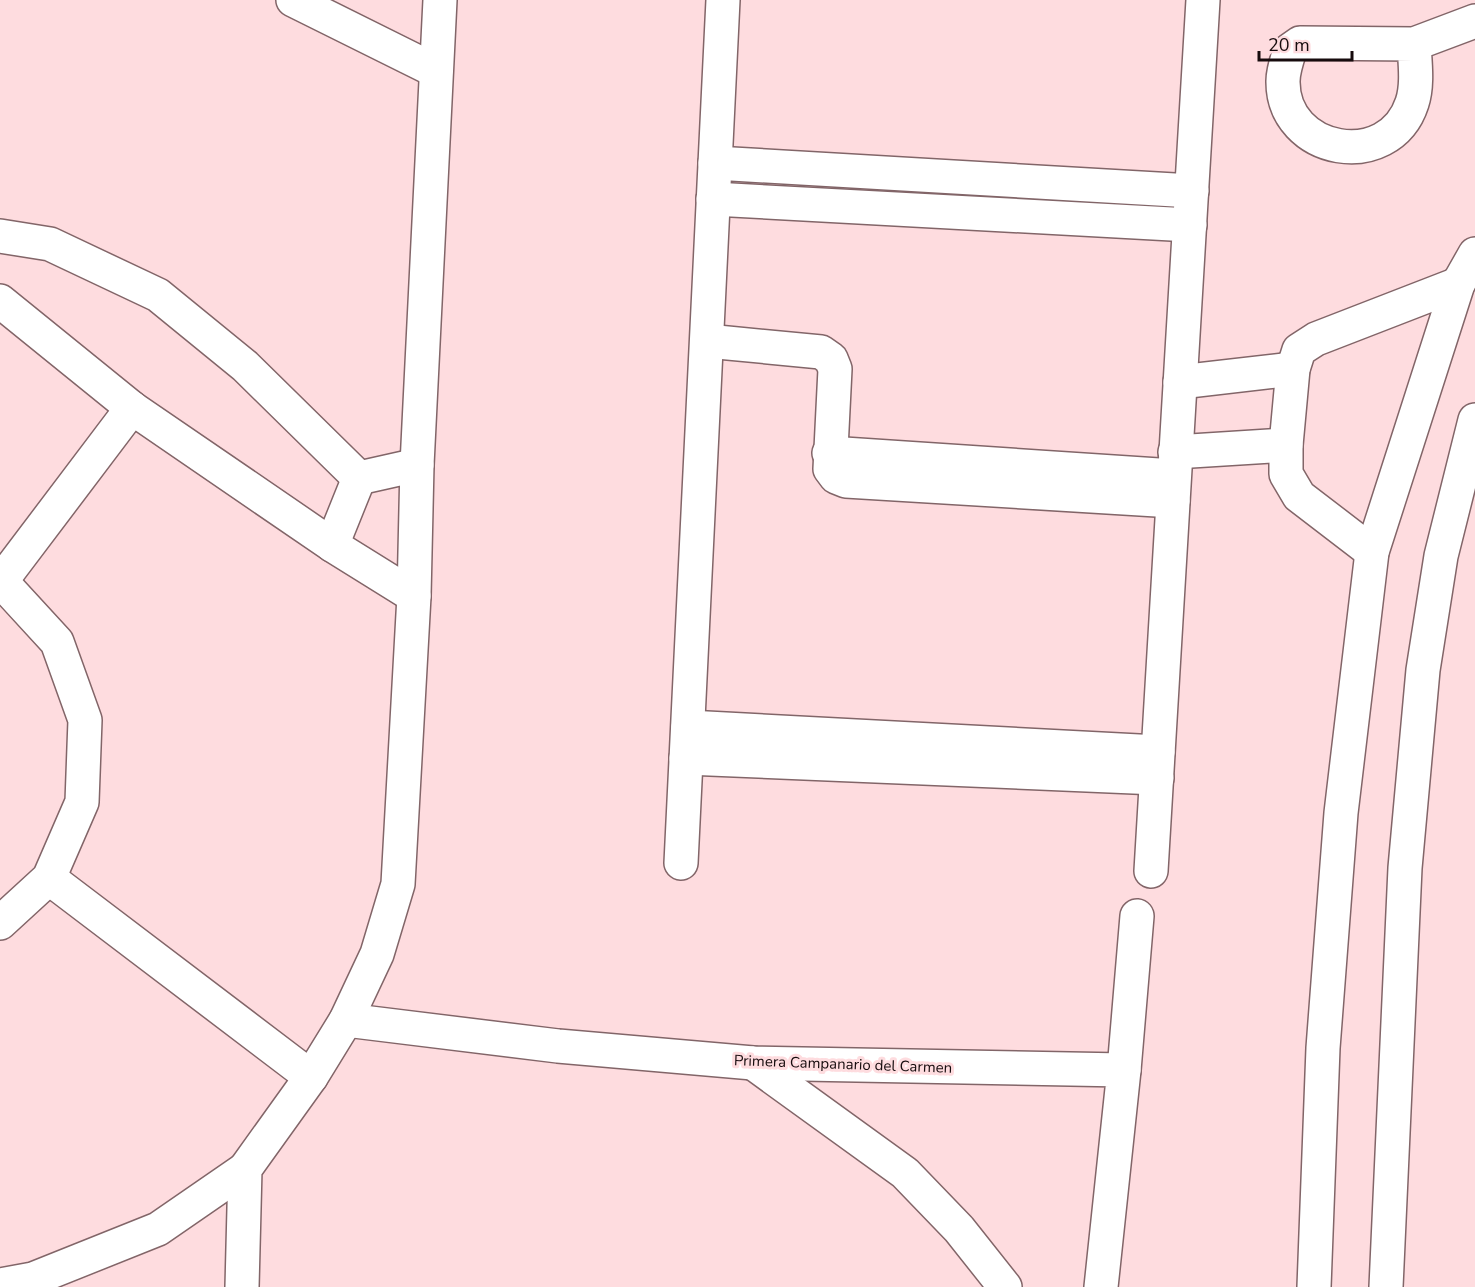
<svg xmlns="http://www.w3.org/2000/svg" width="1475" height="1287" font-family="'Nunito Sans',sans-serif">
<rect width="100%" height="100%" fill="#fedcdf"/>
<g fill="none" stroke-linecap="round" stroke-linejoin="round">
<g stroke="#826568" stroke-width="36">
<g id="minor">
<path d="M293,0L436,71"/>
<path d="M1414,44C1415,63 1418,85 1412,103C1389,173 1282,154 1283,81C1283,71 1287,59 1290,50L1300,43L1414,44L1475,21"/>
<path d="M715,163L1192,191"/>
<path d="M713,199L1190,225"/>
<path d="M0,236L50,244L158,295L245,366L359,478L417,465"/>
<path d="M0,301L132,408L332,545L414,596"/>
<path d="M707,341L821,352L831,359L835,369L830,469L836,477L846,481L1173,501"/>
<path d="M1180,382L1293,369"/>
<path d="M1175,452L1286,445"/>
<path d="M829,453L1174,476"/>
<path d="M332,545L359,478"/>
<path d="M1372,552L1299,496L1286,474V445L1293,369L1299,350L1316,339L1458,284"/>
<path d="M0,580L57,642L85,720L82,802L49,878L0,923"/>
<path d="M2,580L132,408"/>
<path d="M688,727L1158,752"/>
<path d="M686,758L1157,778"/>
<path d="M681,863L723,0"/>
<path d="M1151,871L1203,0"/>
<path d="M49,878L311,1077"/>
<path d="M346,1020L558,1046L753,1063L1124,1070L1101,1287"/>
<path d="M753,1063L905,1173L959,1229L1005,1287"/>
<path d="M1124,1070L1137,916"/>
<path d="M0,1285L33,1279L158,1229L245,1169"/>
<path d="M242,1287L245,1169L311,1077L346,1020L377,954L398,884L414,596L417,465L440,0"/>
<path d="M1314,1287L1323,1048L1341,813L1372,552L1458,284L1475,254"/>
<path d="M1386,1287L1405,868L1423,670L1441,556L1475,420"/>
</g>
</g>
<use href="#minor" stroke="#fff" stroke-width="33"/>
</g>
<g text-anchor="middle" stroke-width="6" stroke-linejoin="round" paint-order="stroke">
<g font-size="15" fill="#160b0d" stroke="#fedcdf">
<text transform="translate(843 1064) rotate(2)" y="5">Primera Campanario del Carmen</text>
</g>
</g>
<path d="M1259 51v9h93v-9" fill="none" stroke="#160b0d" stroke-width="3"/>
<text x="1268" y="51" font-size="18" fill="#160b0d" stroke="#fedcdf" stroke-width="4.5" paint-order="stroke">20 m</text>
</svg>
